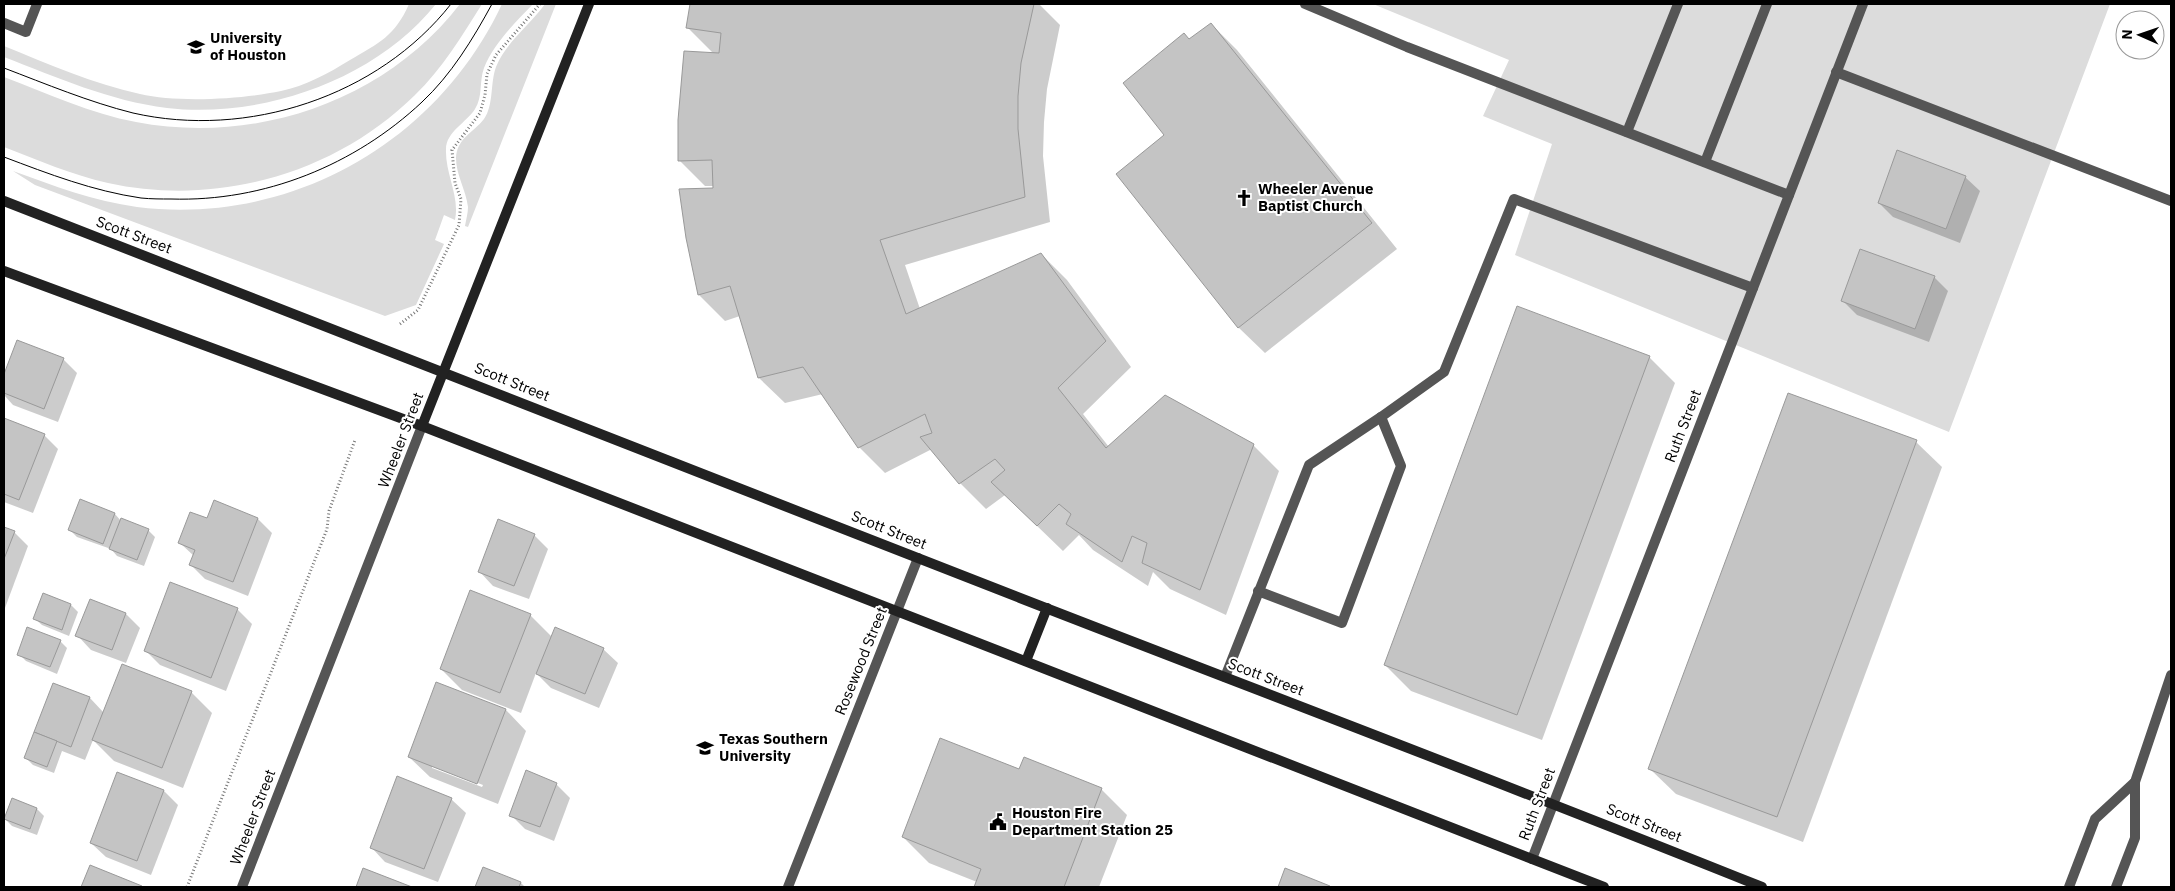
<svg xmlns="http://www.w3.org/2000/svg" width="2175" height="891" font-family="'IBM Plex Sans',sans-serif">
<rect width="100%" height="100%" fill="#fff"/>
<g fill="#dcdcdc">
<path d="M409,4H436C375,80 262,119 167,108C110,101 56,77 4,57V46C48,64 94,84 140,94C178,103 243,99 281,91C305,86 329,73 350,60C379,43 395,36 409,4Z"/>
<path d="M460,4H482C462,36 442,69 415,95C335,174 217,207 108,183C72,175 38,160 4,147V77C47,93 91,114 136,122C256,145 385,101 460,4Z"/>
<path d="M502,4H533C515,23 494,43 484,68C479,81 483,97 475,109C467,122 446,132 446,149C445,174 460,196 455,220L444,215L435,240L444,244L416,305L385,316L35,185L13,171C54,186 94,201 137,207C290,226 437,143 502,4Z"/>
<path d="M545,4H556L468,227L465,226C466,220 468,213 468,207C466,190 456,175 456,158C457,138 473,133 484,119C494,105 490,83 496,67C506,42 530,25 545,4Z"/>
<path d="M1373,4H2110L1949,432L1515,255L1552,144L1483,116L1509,60Z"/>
</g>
<g fill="#0003" fill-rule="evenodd">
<path d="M691,4H1039L1060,25L1047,89L1044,122L1043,156L1050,222L905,265L920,309L1041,254L1067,280L1131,367L1083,414L1109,447L1253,445L1279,471L1226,615L1170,589L1153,572L1148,586L1093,550L1079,535L1063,551L1005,495L986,509L960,483L932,449L885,473L859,447L823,394L785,403L759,378L740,316L725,321L699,295L714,186H705L679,160L714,54L688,28Z"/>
<path d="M1211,24L1237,50L1397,249L1265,353L1239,328L1118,174L1166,135L1189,40Z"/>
<path d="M1965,177L1980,191L1960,243L1893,217L1879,203Z"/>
<path d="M1934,277L1948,291L1929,342L1857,315L1843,301Z"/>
<path d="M18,341L63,359L77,373L58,422L13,405L4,395V378Z"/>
<path d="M1649,357L1675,383L1542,740L1411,691L1385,665Z"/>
<path d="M4,419L44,435L58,449L33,513L4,502Z"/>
<path d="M1916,442L1942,467L1803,842L1676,794L1650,769Z"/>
<path d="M80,501L115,514L121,521L148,530L155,537L144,566L117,556L111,549L77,537L70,530Z"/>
<path d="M258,519L272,533L248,596L205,579L191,565L194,556L180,543L208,520Z"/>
<path d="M4,528L14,532L28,546L5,608Z"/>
<path d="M534,535L548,549L529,599L493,586L479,571Z"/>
<path d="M171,584L238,610L252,624L226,691L160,665L146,651Z"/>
<path d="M43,595L71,605L78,612L69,636L42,625L34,618Z"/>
<path d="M90,600L126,614L140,628L126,663L91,650L77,635Z"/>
<path d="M530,615L552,637L603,649L618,663L599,708L551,688L536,673L521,713L462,690L441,669Z"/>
<path d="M60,641L67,648L57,674L26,661L19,654Z"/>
<path d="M54,684L90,698L104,713L191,692L212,713L183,788L114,761L93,740L85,760L62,751L54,773L33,765L26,758Z"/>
<path d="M437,684L506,710L526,731L498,804L430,777L409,757ZM432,765L483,785L482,787L432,768Z"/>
<path d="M1020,770L1101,789L1127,815L1099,887H975L977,882L929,863L903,837Z"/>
<path d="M118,773L164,791L178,805L151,875L106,857L91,843Z"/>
<path d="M556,784L570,798L554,841L525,829L511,815Z"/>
<path d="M451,799L466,813L438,882L385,862L371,847Z"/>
<path d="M13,800L37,809L44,816L37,835L12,826L5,819Z"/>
<path d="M90,867L142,887H82Z"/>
<path d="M364,869L409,887H357Z"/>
<path d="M484,869L521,883L525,887H476Z"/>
<path d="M1286,870L1330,887H1279Z"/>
</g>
<g fill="#c4c4c4" stroke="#999">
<path d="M690,4H1034L1021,63L1018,96V129L1025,197L880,240L906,314L1041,253L1106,341L1058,388L1106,448L1165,395L1254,444L1200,590L1142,563L1147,543L1132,536L1122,562L1066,524L1071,514L1059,504L1037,526L991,482L1005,470L995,459L959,484L920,437L932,433L925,414L858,448L803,367L758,378L730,286L698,295L686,238L679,189L713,188L712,160L678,161V120L684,51L719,53L721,33L686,28Z"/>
<path d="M1211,23L1372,223L1238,328L1116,174L1164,135L1123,83L1184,33L1189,39Z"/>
<path d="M1897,150L1966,176L1946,229L1878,203Z"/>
<path d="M1860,249L1935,276L1915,329L1841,301Z"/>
<path d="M1517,306L1650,356L1517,715L1384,665Z"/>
<path d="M17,340L64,358L44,409L4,393V374Z"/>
<path d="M1788,393L1917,440L1777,817L1648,769Z"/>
<path d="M4,418L45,434L19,500L4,494Z"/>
<path d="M80,499L115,513L103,544L68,530Z"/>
<path d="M214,500L258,518L233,582L189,565L195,550L178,543L190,512L207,518Z"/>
<path d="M121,518L149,529L137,560L109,549Z"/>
<path d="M498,519L535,534L514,586L478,572Z"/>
<path d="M4,527L15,531L4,559Z"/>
<path d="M170,582L238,608L211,678L144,651Z"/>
<path d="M470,590L531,614L500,693L440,669Z"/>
<path d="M43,593L71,604L62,630L33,619Z"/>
<path d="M90,599L126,613L112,650L75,636Z"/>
<path d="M27,627L61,640L50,667L17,655Z"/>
<path d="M555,627L604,648L585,694L536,674Z"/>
<path d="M122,664L192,691L162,768L92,740Z"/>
<path d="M436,682L506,709L477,784L408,757Z"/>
<path d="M53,683L90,697L71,747L34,732Z"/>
<path d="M34,732L57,741L47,767L24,758Z"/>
<path d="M940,738L1019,769L1024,757L1102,788L1064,887H974L981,869L902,837Z"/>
<path d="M526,770L557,783L540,827L509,816Z"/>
<path d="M117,772L164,790L137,861L90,843Z"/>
<path d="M397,776L452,798L424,869L370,848Z"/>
<path d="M12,798L37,808L30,829L4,819Z"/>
<path d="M90,865L142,886V887H81Z"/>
<path d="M483,867L521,882L519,887H475Z"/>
<path d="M363,868L412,887H356Z"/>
<path d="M1285,868L1330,886V887H1278Z"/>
</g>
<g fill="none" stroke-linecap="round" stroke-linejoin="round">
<g stroke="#777" stroke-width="3" stroke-dasharray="1 2.5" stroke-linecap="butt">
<path d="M400,324L418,310L459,225L461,199L455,183L452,150L480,113L485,95L487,74L496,55L540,4"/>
<path d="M187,887L327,529L329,511L355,440"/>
</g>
<g stroke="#555" stroke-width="10">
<path d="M1305,4L1407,47L1789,195"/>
<path d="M4,23L26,32L37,4"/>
<path d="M1836,72L2171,201"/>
<path d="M1627,132L1678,4"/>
<path d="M1705,162L1767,4"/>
<path d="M1258,591L1342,623L1401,466L1381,417"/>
<path d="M1225,677L1309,465L1381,417L1444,372L1514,199L1753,288"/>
</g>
<g stroke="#555" stroke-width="10">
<path d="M1532,859L1863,4"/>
<path d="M242,887L422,426"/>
<path d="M788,887L918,558"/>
<path d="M2069,887L2095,819L2135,782"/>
<path d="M2116,887L2135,838V782L2171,675"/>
</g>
<g stroke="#222" stroke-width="10">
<path d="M4,201C343,332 681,466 1020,598C1267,694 1516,788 1762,887"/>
<path d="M4,271L422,426L1604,887"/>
<path d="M422,426L589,4"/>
<path d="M1026,661L1047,608"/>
</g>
<g stroke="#000" stroke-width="1">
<path d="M4,68C46,84 89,102 133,113C247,139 378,97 451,4"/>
<path d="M4,157C49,174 93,191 141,198C151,199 161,199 171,199C264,202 355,165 422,102C451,75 473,39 492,4"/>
</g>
</g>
<defs>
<g id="university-bare" transform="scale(1.35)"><path d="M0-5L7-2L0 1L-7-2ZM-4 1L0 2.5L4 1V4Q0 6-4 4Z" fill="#000" stroke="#fff" stroke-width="2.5" paint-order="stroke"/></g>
<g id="church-bare" transform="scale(1.35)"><path d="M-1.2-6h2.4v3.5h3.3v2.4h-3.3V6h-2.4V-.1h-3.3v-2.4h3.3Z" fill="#000" stroke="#fff" stroke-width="2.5" paint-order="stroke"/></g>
<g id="civic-bare" transform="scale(1.35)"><path d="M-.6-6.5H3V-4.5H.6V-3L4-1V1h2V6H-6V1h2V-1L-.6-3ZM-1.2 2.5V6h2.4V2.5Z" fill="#000" stroke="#fff" stroke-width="2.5" paint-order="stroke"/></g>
</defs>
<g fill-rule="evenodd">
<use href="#university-bare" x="196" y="47"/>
<use href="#church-bare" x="1244" y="198"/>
<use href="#university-bare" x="705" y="748"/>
<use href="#civic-bare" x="998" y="822"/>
</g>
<g text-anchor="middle" stroke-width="4" stroke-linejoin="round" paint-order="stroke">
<g font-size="15" font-weight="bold" fill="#000" stroke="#fff" text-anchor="start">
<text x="210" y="43">University<tspan x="210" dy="17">of Houston</tspan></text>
<text x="1258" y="194">Wheeler Avenue<tspan x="1258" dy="17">Baptist Church</tspan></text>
<text x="719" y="744">Texas Southern<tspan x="719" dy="17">University</tspan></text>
<text x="1012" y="818">Houston Fire<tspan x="1012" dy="17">Department Station 25</tspan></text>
</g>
<g font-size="15" fill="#000" stroke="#fff">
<text transform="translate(134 235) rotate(21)" y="5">Scott Street</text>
<text transform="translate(512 382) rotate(22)" y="5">Scott Street</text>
<text transform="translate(1683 426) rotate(-69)" y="5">Ruth Street</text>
<text transform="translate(401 440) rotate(-69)" y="5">Wheeler Street</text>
<text transform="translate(889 530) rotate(22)" y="5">Scott Street</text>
<text transform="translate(861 661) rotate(-68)" y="5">Rosewood Street</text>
<text transform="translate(1266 677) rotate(21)" y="5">Scott Street</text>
<text transform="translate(1537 804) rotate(-69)" y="5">Ruth Street</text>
<text transform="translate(253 817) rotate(-69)" y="5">Wheeler Street</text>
<text transform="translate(1644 823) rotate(22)" y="5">Scott Street</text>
</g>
</g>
<rect width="2175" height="891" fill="none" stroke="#000000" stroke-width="10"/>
<g transform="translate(2140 35) rotate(272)"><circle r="24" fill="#ffffff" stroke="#999999"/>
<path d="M0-4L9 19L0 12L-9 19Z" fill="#000000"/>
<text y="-8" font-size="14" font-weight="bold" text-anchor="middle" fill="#000000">N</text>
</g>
</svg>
